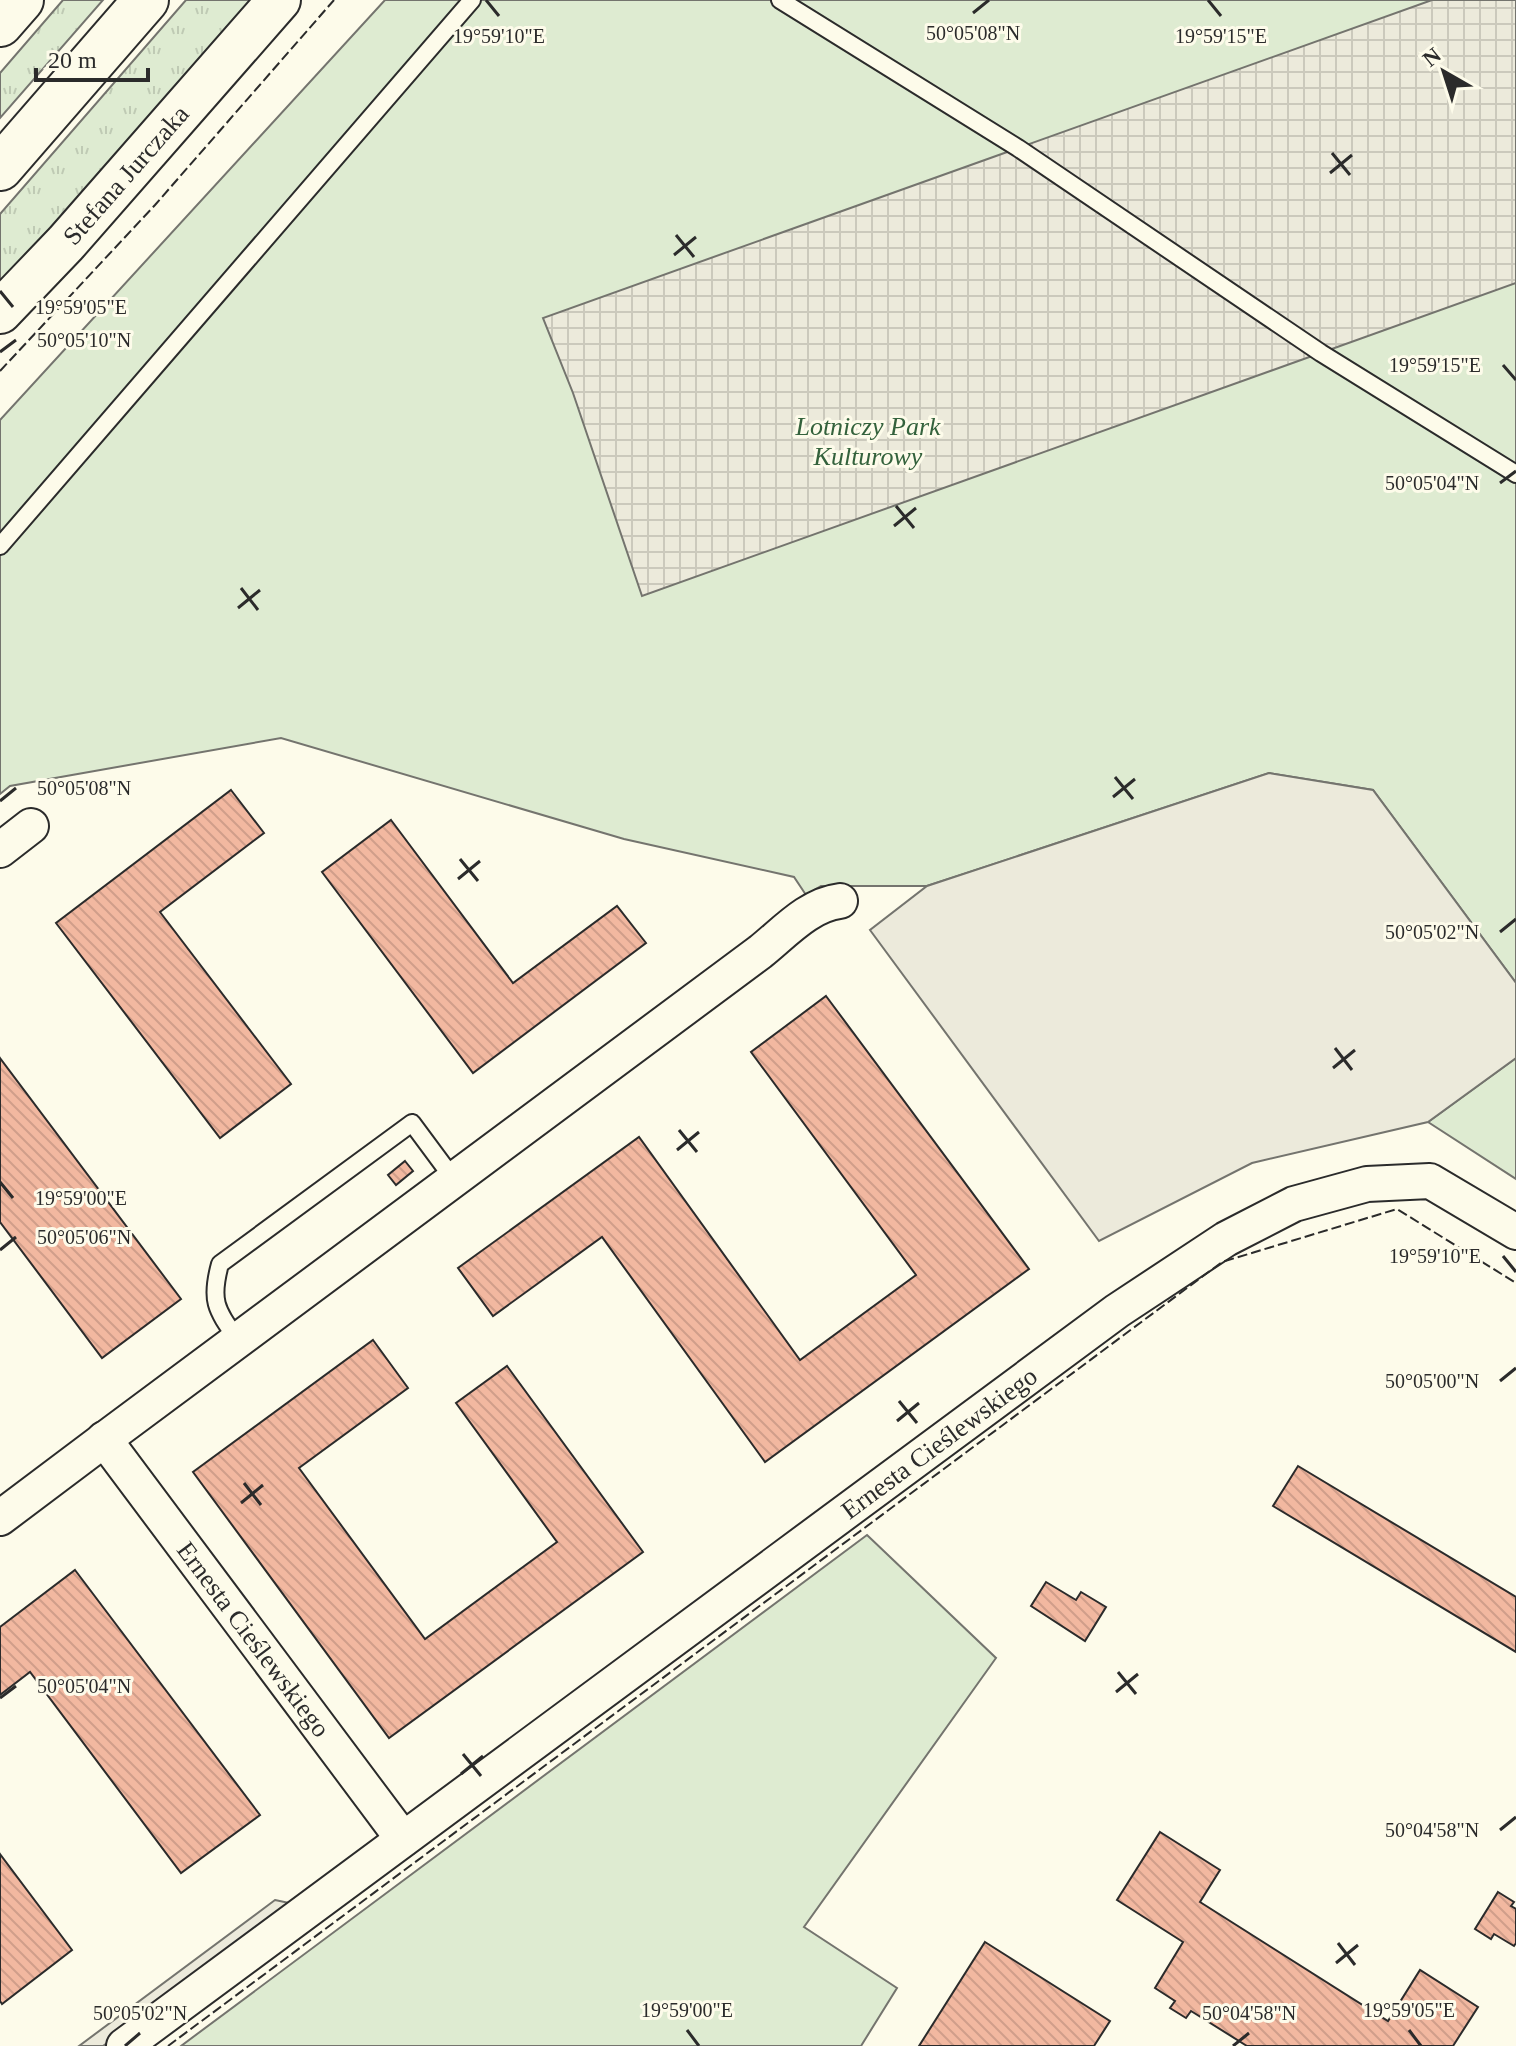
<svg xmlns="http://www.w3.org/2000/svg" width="1516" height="2046" font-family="'Times New Roman',serif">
<defs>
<pattern id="grass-tufts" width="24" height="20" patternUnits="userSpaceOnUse" patternTransform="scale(2)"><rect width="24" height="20" fill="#deebd1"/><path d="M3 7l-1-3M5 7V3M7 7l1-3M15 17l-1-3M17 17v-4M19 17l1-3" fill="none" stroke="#bfcab4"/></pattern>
<pattern id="plaza-grid" width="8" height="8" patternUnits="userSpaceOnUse" patternTransform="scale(2)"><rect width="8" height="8" fill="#eceadb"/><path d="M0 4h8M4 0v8" fill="none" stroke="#cbc9bc"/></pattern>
<pattern id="building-back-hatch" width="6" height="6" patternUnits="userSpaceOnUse" patternTransform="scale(2)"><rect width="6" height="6" fill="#f2b8a0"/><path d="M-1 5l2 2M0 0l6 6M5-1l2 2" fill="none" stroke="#d09e8a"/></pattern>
</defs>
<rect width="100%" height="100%" fill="#fdfbea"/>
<g fill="url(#grass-tufts)" stroke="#74746e" stroke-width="2">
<path d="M63,0H103L0,118V73Z"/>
<path d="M186,0H259L0,290V214Z"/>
</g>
<g fill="#deebd1" stroke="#74746e" stroke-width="2">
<path d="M385,0H1516V983L1373,790L1269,773L927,886H821L806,895L794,877L624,839L281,738L10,786L0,794V420Z"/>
<path d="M1516,1058V1179L1428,1122Z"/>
<path d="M867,1535L996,1658L804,1927L897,1988L861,2046H181Z"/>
</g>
<g fill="#eceadb" stroke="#74746e" stroke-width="2">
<path d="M1269,773L1373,790L1516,983V1058L1428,1122L1252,1163L1099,1241L870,930L927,886Z"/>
<path d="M275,1900L294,1904L103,2046H79Z"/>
</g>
<path fill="url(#plaza-grid)" stroke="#74746e" stroke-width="2" d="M1432,0H1516V283L642,596L573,393L543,318Z"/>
<g fill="url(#building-back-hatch)" stroke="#2b2b2b" stroke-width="2">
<path d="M231,790L264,833L160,912L291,1084L220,1138L56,923Z"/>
<path d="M391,820L513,983L617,906L646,943L473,1073L322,872Z"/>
<path d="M826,996L1029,1269L765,1462L602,1237L493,1316L458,1268L639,1137L800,1360L916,1275L751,1052Z"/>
<path d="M0,1058L181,1299L102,1358L0,1222Z"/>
<path d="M405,1161L413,1171L396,1185L388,1175Z"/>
<path d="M373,1340L408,1388L299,1468L425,1639L557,1542L456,1403L507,1366L643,1552L389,1738L193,1472Z"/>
<path d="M1298,1466L1516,1597V1652L1273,1506Z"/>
<path d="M75,1570L260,1815L181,1873L30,1672L0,1695V1627Z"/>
<path d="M1046,1582L1076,1600L1081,1592L1106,1607L1085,1641L1031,1606Z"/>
<path d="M1160,1832L1220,1870L1200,1902L1388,2021L1420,1970L1478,2007L1453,2046H1247L1191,2011L1186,2018L1170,2008L1175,2001L1155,1988L1183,1942L1117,1900Z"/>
<path d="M0,1854L72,1950L2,2004L0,2001Z"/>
<path d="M1498,1892L1514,1902L1511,1906L1516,1909V1943L1514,1946L1494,1934L1491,1939L1475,1929Z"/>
<path d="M985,1942L1110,2021L1094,2046H919Z"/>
</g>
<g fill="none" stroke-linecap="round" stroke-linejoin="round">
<g stroke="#2b2b2b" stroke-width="20">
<g id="service">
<path d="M780,0L1018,148L1321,353L1516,474"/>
<path d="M0,546L472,0"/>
<path d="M237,1339C216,1309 210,1301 220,1264L412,1123L455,1181"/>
</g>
</g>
<g stroke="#2b2b2b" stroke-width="38">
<g id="minor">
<path d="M0,850L31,826"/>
<path id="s1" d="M104,1439L403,1839"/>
<path d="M0,1518C252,1328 506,1141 760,952C784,933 808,905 840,901"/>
<path id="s2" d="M124,2046L1117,1311L1226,1239L1294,1204L1367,1184L1430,1181L1516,1232"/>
</g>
</g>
<g stroke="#2b2b2b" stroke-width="46">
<g id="tertiary">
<path id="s3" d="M0,312L66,243L279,0"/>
</g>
</g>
<g stroke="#2b2b2b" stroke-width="48">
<g id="primary">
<path d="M0,24L21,0"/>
<path d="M0,168L146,0"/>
</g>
</g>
<use href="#service" stroke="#fdfbea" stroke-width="16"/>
<use href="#minor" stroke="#fdfbea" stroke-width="34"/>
<use href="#tertiary" stroke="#fdfbea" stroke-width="42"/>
<use href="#primary" stroke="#fdfbea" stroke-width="44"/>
<g stroke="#2b2b2b" stroke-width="2" stroke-dasharray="10 4" stroke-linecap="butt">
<path d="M0,371L155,205L334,0"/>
<path d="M168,2046L1222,1262L1397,1209L1516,1283"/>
</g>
</g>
<path fill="none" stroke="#2b2b2b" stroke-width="3" d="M486,0L499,16M1208,0L1221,16M973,13L989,0M1332,153L1350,175M1330,173L1352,155M676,235L694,257M674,255L696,237M0,291L13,307M0,352L16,340M1503,365L1516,380M1500,483L1516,471M896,506L914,528M894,526L916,508M241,588L258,610M238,608L260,590M1115,777L1133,799M1113,797L1135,779M0,801L16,788M460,859L478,881M458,879L480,861M1500,932L1516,919M1335,1048L1352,1070M1333,1068L1355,1050M679,1130L697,1152M677,1150L699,1132M0,1182L13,1198M0,1250L16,1237M1503,1256L1516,1272M1500,1381L1516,1368M899,1401L917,1423M897,1421L919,1403M244,1483L261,1505M241,1503L263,1485M1118,1672L1136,1694M1116,1692L1138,1674M0,1698L16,1686M463,1754L481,1776M461,1774L483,1756M1500,1830L1516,1817M1338,1943L1355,1965M1336,1963L1358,1945M687,2030L699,2046M1409,2030L1421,2046M125,2046L140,2033M1233,2046L1249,2033"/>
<g text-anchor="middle" stroke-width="6" stroke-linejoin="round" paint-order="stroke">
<g font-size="26" fill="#2b2b2b" stroke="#fdfbea">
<text dy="9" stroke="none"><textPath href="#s3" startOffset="186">Stefana Jurczaka</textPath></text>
<text dy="9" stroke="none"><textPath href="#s2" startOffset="1014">Ernesta Cieślewskiego</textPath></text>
<text dy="9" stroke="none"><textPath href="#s1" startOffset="250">Ernesta Cieślewskiego</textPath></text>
</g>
<g font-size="26" font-style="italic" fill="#34623c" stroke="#fdfbea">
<text x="868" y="435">Lotniczy Park<tspan x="868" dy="30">Kulturowy</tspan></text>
</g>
</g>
<g font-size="20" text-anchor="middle" fill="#2b2b2b" stroke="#fdfbea" stroke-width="6" stroke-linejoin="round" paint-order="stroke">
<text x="973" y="40">50°05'08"N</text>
<text x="499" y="43">19°59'10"E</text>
<text x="1221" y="43">19°59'15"E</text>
<text x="81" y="314">19°59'05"E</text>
<text x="84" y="347">50°05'10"N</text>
<text x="1435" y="372">19°59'15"E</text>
<text x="1432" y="490">50°05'04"N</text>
<text x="84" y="795">50°05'08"N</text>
<text x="1432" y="939">50°05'02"N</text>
<text x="81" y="1205">19°59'00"E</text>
<text x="84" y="1244">50°05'06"N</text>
<text x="1435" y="1263">19°59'10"E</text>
<text x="1432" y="1388">50°05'00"N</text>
<text x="84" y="1693">50°05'04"N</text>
<text x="1432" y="1837">50°04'58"N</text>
<text x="687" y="2017">19°59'00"E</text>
<text x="1409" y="2017">19°59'05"E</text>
<text x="140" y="2020">50°05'02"N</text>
<text x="1249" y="2020">50°04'58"N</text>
</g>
<g transform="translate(1444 72) rotate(321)" stroke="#fdfbea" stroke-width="6" paint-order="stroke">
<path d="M0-6L14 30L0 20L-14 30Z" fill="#2b2b2b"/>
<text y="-12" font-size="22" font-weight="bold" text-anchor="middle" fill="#2b2b2b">N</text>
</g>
<path d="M36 68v12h112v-12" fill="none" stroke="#2b2b2b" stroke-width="4"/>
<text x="48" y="68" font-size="24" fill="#2b2b2b" stroke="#fdfbea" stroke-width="6" paint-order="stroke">20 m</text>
</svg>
